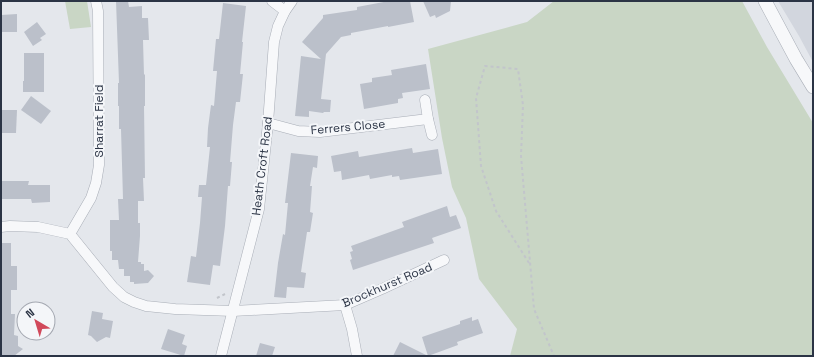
<svg xmlns="http://www.w3.org/2000/svg" width="814" height="357" font-family="'Space Grotesk',sans-serif">
<rect width="100%" height="100%" fill="#e4e7ec"/>
<path fill="#d2d6de" d="M778,1H813V62L799,36Z"/>
<g fill="#c9d6c5">
<path d="M65,1H87L91,27L70,29Z"/>
<path d="M554,1H742L767,47L813,123V356H510L517,329L479,279L466,218L452,187L442,138L428,49L527,22Z"/>
</g>
<g fill="#bbc0ca">
<path d="M116,1H128L129,7L142,6V18H148L149,40H143L144,75L145,74V106H144L145,178H143L144,201H138V223H140V236L138,262H141V264H144V271L148,270L154,276L148,283L134,284V282H130V276H124V269H119L118,260H112V251H110V220H119L118,199H123L121,129H119V106H118V83H119Z"/>
<path d="M389,1H410L414,22L388,27V26L351,33V35L341,37L326,54L321,99L331,100L330,112H324L323,113L309,111V117L295,116L301,56L321,59L302,42L323,18V15L357,10V7Z"/>
<path d="M423,1H451L450,11L436,18L435,15L430,17Z"/>
<path d="M223,3L246,6L242,42H243L240,74H243L240,102H236L233,125L230,162H232L230,186H228L225,226L220,266L213,265L210,285L187,282L191,256L196,257L200,223L202,197H198L199,185H206L210,147H207L208,128L211,105L214,106L217,71H213L216,39H219Z"/>
<path d="M17,14V32H1V15Z"/>
<path d="M37,22L46,34L40,38L42,40L33,46L24,32Z"/>
<path d="M24,53H44V92H23V81H24Z"/>
<path d="M426,64L430,89L402,93L403,98L398,99V103L364,109L360,84L372,82V78L392,75L391,70Z"/>
<path d="M31,96L51,111L41,124L21,110Z"/>
<path d="M1,110H17L16,133H1Z"/>
<path d="M412,148L413,153L438,149L442,174L400,180L399,176L392,177V175L370,179L369,175L342,180L341,171L334,172L331,156L358,151L359,157Z"/>
<path d="M291,153L318,156L317,168L313,167L310,186H312L310,212L313,213L310,232H307L301,272L306,273L304,288L287,287L286,298L274,297L278,263L283,234L285,235L288,203H285Z"/>
<path d="M1,181H29L28,185H50V202L32,203L31,199H1Z"/>
<path d="M447,206L450,217L456,215L461,228L432,238L434,243L353,270L350,260L352,259L350,252L353,251L351,246L404,227L402,222Z"/>
<path d="M1,243H11V266H17V290H11V314H15L14,335L18,336V346L23,349L14,356H1Z"/>
<path d="M92,311L103,313L102,319L113,321L110,338L106,337L97,342L91,336L88,335Z"/>
<path d="M472,317V321L478,319L483,333L457,342L458,345L428,356L422,337L460,324V321Z"/>
<path d="M168,329L185,335L182,344L187,346L184,356L161,349Z"/>
<path d="M400,342L428,356H393Z"/>
<path d="M260,343L275,347L272,356H256Z"/>
</g>
<g fill="none" stroke-linecap="round" stroke-linejoin="round">
<g stroke="#a9aeb7" stroke-width="11">
<g id="minor">
<path d="M272,1L285,11"/>
<path d="M428,119L432,135"/>
<path d="M268,123L298,131L320,132L428,119L425,100"/>
<path d="M1,227L10,226L38,227L70,234L113,287L124,297L134,302L146,306L175,309L233,311L345,305L382,289L444,260"/>
<path d="M70,234L91,198L96,183L99,165L98,11L96,1"/>
<path d="M345,305L352,329L357,356"/>
<path d="M221,356L259,209L268,123L274,42L278,26L285,11L292,1"/>
</g>
</g>
<g stroke="#a9aeb7" stroke-width="14">
<path id="tertiary" d="M765,1L796,59L813,87"/>
</g>
<g stroke="#c2c5cb" stroke-width="2" stroke-dasharray="3 3" stroke-linecap="butt">
<path d="M529,263L496,211L481,166L476,98L485,66L518,69L523,105L521,156L534,309L554,356"/>
<path d="M217,298L225,294"/>
</g>
<use href="#minor" stroke="#f7f8fa" stroke-width="10"/>
<use href="#tertiary" stroke="#f7f8fa" stroke-width="13"/>
</g>
<g text-anchor="middle" stroke-width="4" stroke-linejoin="round" paint-order="stroke">
<g font-size="12" fill="#2b3445" stroke="#f4f6f9">
<text transform="translate(99 121) rotate(-90)" y="4">Sharrat Field</text>
<text transform="translate(348 127) rotate(-5)" y="4">Ferrers Close</text>
<text transform="translate(262 166) rotate(-83)" y="4">Heath Croft Road</text>
<text transform="translate(387 285) rotate(-23)" y="4">Brockhurst Road</text>
</g>
</g>
<rect width="814" height="357" fill="none" stroke="#2b3445" stroke-width="4"/>
<g transform="translate(36 321) rotate(322)"><circle r="19" fill="#f4f6f9" stroke="#a4a8b1"/>
<path d="M0-3L7 15L0 10L-7 15Z" fill="#d1495b"/>
<text y="-6" font-size="11" font-weight="bold" text-anchor="middle" fill="#2b3445">N</text>
</g>
</svg>
